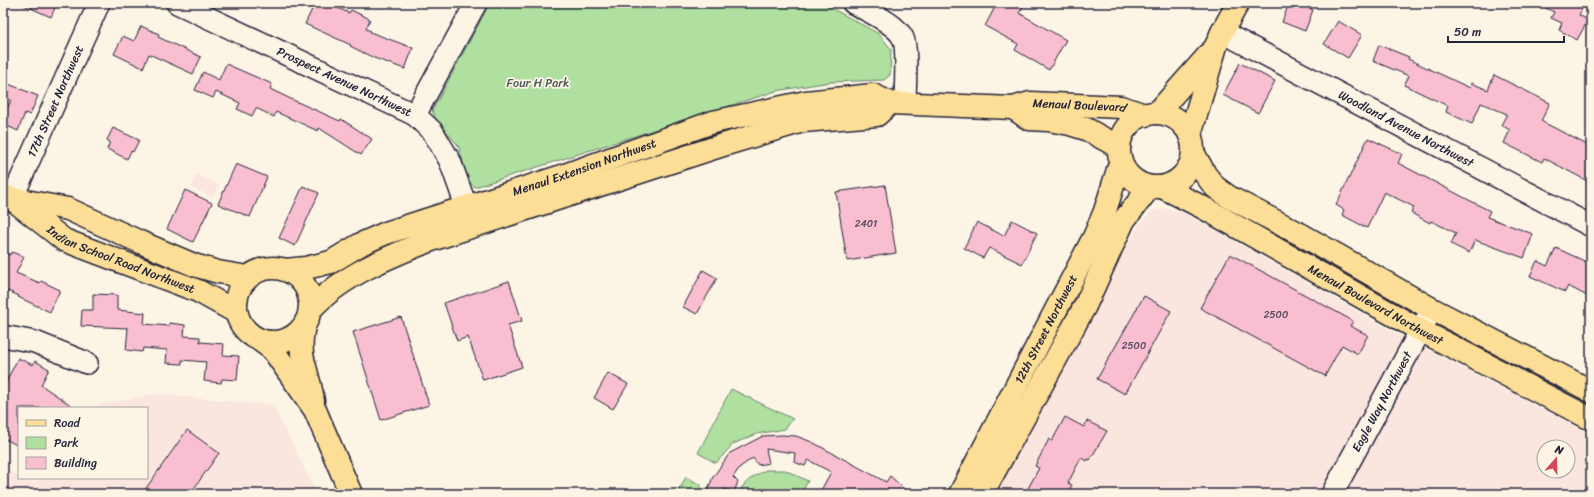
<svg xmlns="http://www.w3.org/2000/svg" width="1594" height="497" font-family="Sriracha,sans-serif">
<rect width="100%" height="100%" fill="#fcf5e5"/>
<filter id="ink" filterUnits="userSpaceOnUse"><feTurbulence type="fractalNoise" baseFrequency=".025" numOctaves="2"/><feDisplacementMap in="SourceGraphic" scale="8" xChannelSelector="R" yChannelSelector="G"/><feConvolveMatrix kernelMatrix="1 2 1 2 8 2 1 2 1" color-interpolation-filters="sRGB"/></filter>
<g filter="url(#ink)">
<g fill="#fbe5df" fill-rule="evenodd">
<path d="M197,174L219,185L213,197L191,187Z"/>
<path d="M1163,208L1187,214L1397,334L1591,434V494H996L1138,226L1152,211ZM1544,447H1568V471H1544Z"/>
<path d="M155,394L273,405L317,494H3V468L19,476V478H23L35,484L40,478H147V408H92L93,406Z"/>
</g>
<g fill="#afe0a0" stroke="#68816e">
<path d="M490,3H822L879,34L891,49L890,75L884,80L830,82L776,91L475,187L469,182L458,145L438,122L432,111Z"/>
<path d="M731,389L793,419L785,429L757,434L733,444L716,463L698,453Z"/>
<path d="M766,470H785L808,481L801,494H739C742,482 756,475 766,470Z"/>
<path d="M686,477L701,485L700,494H677Z"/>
</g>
<g fill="#f9bfd0" stroke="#22223b">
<path d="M19,3H57L51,17Z"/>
<path d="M315,3H327L349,13L351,10L370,19L366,29L371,31L370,32L413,48L405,69L374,58L350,46L351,45L305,24Z"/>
<path d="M997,3H1015L1023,7L1019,13L1066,40L1049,70L1015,50L1018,44L985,26Z"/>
<path d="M1289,3H1307L1306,7L1313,10L1305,31L1282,22Z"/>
<path d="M1535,3H1585L1579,15L1588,20L1577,40L1559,30L1562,23L1551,18L1554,12Z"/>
<path d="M1338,21L1362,35L1348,58L1324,44Z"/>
<path d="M141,26L159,34L158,37L201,57L193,74L149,54L143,68L114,54L123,36L134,41Z"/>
<path d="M1379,45L1409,57L1408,59L1470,88L1471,83L1488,90L1494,75L1550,103L1541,121L1591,147V183L1544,158L1542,162L1504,143L1510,130L1501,125L1507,114L1481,103L1472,124L1446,112L1448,106L1404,85L1409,76L1373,61Z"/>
<path d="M1240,63L1275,81L1258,113L1223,95Z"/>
<path d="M226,64L272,84L270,89L293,100L340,121L341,119L372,139L361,155L319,128L318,131L276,112L274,117L256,108L252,116L237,109L240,103L216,92L213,98L195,90L203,72L219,80Z"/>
<path d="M6,83L38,96L30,115L25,113L18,131L3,124V119L11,100L3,96V90Z"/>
<path d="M113,128L139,140L133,152L131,151L127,159L107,149L110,142L107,140Z"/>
<path d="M1368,138L1402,154L1398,163L1490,211L1487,217L1533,234L1524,258L1475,240L1469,253L1451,244L1456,233L1431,221L1430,223L1411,213L1414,207L1384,192L1367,228L1342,215L1344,210L1336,205Z"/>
<path d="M236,164L267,177L250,217L218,204Z"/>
<path d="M885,185L896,253L847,261L836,192Z"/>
<path d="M303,186L319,193L295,246L279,238Z"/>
<path d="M185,190L212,203L193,242L167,229Z"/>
<path d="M1012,220L1037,233L1022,264L989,248L983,258L964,248L977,222L1004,236Z"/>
<path d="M1556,248L1591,264V298L1568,286L1565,292L1530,276L1537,261L1547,266Z"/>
<path d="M3,252L10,255L12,252L24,257L16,273L40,283L41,281L60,290L50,312L18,297L19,296L8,291L3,302Z"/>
<path d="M1230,254L1353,321L1350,326L1368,335L1358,354L1342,345L1325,376L1200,308Z"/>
<path d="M703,270L717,278L697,314L683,307Z"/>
<path d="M509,281L522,321L508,325L522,367L483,380L468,337L457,341L444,303Z"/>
<path d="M93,294L117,295V310L145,313L144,324L169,326V323L185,325L184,336L200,337V342L224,344L223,355L239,356L237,380L222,379L221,383L204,381L206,362L182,360V364L166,363L167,350L143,348L142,352L126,350L128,328L81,326L82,310H93Z"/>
<path d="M1144,296L1171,311L1125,394L1097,379Z"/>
<path d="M401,317L429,405L381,420L353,332Z"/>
<path d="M18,358L33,365L35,361L49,369L41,385L75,408H19V446L3,438V388Z"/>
<path d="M608,373L628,384L613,409L594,398Z"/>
<path d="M1065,417L1084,427L1087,421L1107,431L1090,460L1088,459L1087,461L1081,458L1068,483L1072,485L1067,494H1025L1039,468L1035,466L1049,439L1052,441Z"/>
<path d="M187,430L219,453L190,494H142Z"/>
<path d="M782,435L796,436L812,442L886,482L890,476L910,494H819L831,472L808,460L805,466L794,462L795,453L766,449L769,463L758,465L753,458L740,467L733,477L738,482L734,492L724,489L722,494H706L713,477L730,453L763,436Z"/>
</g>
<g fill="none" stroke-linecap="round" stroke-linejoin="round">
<g stroke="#22223b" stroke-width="24">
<g id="minor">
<path id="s1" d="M177,3L415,115L433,132L450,161L466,206"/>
<path d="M853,3C867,11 896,23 903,38C908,48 905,90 905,103"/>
<path id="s2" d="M1222,32L1591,226"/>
<path d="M415,115L476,3"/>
<path id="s3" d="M12,199L99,3"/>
<path d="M3,336L35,342L87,363"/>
<path id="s4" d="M1332,494L1432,309"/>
</g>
</g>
<g stroke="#22223b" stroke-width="25">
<g id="major">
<path d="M1013,108L1029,119L1048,120L1070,124L1086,129L1119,147"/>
<path d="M1157,113L1212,51"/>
<circle cx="1156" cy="150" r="37"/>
<path d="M1190,135L1216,46L1222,32L1238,3"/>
<path d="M1194,154L1205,174L1215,187L1229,197L1302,235L1432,309L1591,391"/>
<path id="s5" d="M1162,187L1202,207L1420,330L1591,419"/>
<path id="s6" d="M3,195L12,199L64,240L198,291L236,312"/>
<path d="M15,199L68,209L140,242L194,265L218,272L248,277"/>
<circle cx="273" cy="305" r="37"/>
<path id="s7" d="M285,270L306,268L331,262L361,244L386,233L559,177L713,122L806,102L873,95L890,103L1013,108L1030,103L1121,107L1145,115"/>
<path d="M310,310C342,275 390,256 434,239L723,145L803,121L877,115L890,103"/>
<path d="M304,326C302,335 301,345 302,354C305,370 311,385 313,401"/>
<path d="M261,341L273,350L315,410L351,494"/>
<path id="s8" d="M960,494L1095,235L1105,211L1121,160"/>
<path d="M982,494L1085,306L1124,220L1150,187"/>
</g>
</g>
<use href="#minor" stroke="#fcf5e5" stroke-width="21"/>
<use href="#major" stroke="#fcde96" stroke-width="22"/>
</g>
</g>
<g text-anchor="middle" stroke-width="3.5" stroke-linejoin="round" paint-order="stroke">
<g font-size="10" fill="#584960">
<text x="866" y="227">2401</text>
<text x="1276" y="318">2500</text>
<text x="1134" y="349">2500</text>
</g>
<g font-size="12" fill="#22223b" stroke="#fcf5e5">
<text dy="4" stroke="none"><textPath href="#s1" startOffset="185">Prospect Avenue Northwest</textPath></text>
<text dy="4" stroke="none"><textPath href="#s3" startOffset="107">17th Street Northwest</textPath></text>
<text dy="4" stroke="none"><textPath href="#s7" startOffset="826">Menaul Boulevard</textPath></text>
<text dy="4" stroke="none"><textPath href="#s2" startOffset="208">Woodland Avenue Northwest</textPath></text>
<text dy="4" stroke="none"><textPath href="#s7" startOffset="318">Menaul Extension Northwest</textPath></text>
<text dy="4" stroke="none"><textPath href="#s6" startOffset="136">Indian School Road Northwest</textPath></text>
<text dy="4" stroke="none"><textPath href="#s5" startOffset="244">Menaul Boulevard Northwest</textPath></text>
<text dy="4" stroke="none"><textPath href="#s8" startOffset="186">12th Street Northwest</textPath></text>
<text dy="4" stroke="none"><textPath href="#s4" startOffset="105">Eagle Way Northwest</textPath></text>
</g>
<g font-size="12" fill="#4c5b59" stroke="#fcf5e5">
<text x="538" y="87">Four H Park</text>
</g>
</g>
<rect width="1594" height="497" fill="none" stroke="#fcf5e5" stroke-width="16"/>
<rect x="8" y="8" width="1578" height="481" fill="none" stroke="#22223b" stroke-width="1.5" filter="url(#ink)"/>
<rect x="18" y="407" width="130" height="72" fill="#fcf5e5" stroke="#a5a1a1"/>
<rect x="26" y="420" width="20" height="6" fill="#fcde96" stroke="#a5a1a1"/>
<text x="54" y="427" font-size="12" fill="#22223b">Road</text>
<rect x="26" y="437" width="20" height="12" fill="#afe0a0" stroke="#a5a1a1"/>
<text x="54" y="447" font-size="12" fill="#22223b">Park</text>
<rect x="26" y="457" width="20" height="12" fill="#f9bfd0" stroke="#a5a1a1"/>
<text x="54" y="467" font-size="12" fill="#22223b">Building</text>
<g transform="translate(1556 459) rotate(20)"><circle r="19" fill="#fcf5e5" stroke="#a5a1a1"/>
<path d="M0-3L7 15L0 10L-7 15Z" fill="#d1495b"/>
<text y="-6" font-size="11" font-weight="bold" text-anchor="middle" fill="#22223b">N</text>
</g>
<path d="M1448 36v6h116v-6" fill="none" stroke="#22223b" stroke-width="2"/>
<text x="1454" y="36" font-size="12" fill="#22223b" stroke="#fcf5e5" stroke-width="3" paint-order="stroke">50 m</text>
</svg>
